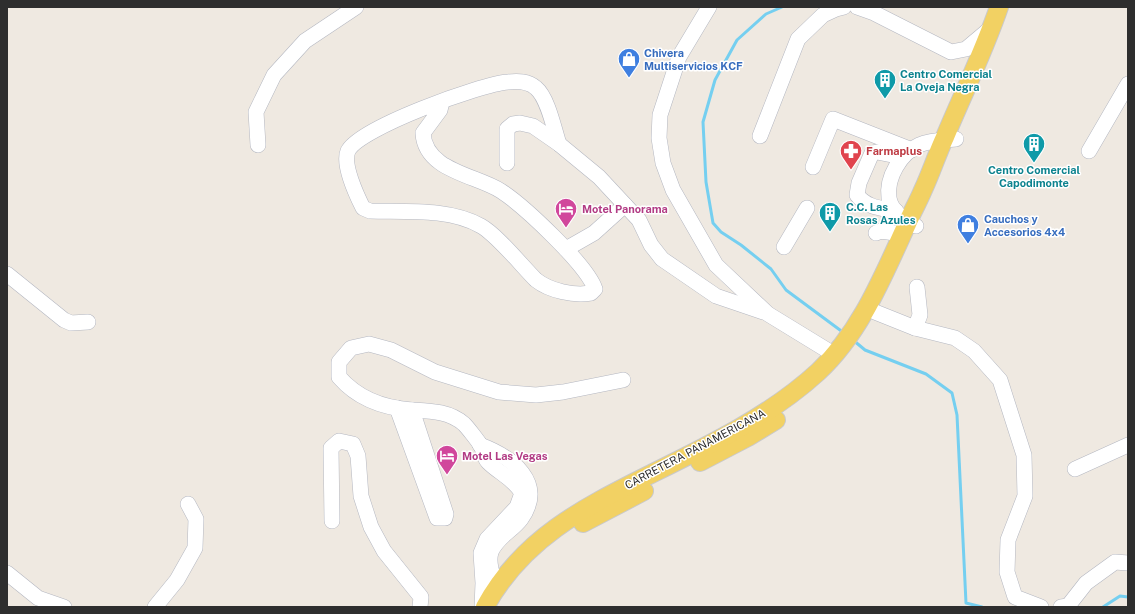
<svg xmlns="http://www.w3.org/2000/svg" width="1135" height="614" font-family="'Public Sans',sans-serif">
<rect width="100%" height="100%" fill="#efe9e1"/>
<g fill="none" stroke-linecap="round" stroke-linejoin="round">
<g stroke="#75cff0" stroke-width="3">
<path d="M782,7L766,14L737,40L715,80L703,122L706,182L713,223L721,232L741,245L771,269L786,290L844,333"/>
<path d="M853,340L865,350L926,374L952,393L957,415L966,603L982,607"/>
<path d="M1103,607L1120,596L1128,597"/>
</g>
<g stroke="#b4b7c1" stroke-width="16">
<g id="minor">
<path d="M709,7L679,57L660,115L659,138L663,163L673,190L716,265L768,314L835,355"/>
<path d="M857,7L874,13L951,52L966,49L991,28"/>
<path d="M442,102L440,110L423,133C425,171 476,175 501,191C524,206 587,265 595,289L591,293C574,296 550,291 536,280C522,266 497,235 481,226C450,208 405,212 370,211L363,208C357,196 342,164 348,151C359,128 481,84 508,82C518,81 528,81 536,88C548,98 554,129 559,144"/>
<path d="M760,136L798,39L823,15L836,9L844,7"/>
<path d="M258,145L256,112L274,75L305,41L356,7"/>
<path d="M1089,151L1128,84"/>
<path d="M507,163V129L513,124L520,123L533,126L559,144L599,177L639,220L651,245L662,259L716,296L763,312"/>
<path d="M813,167L833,119L912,150"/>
<path d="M896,211C881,208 867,208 857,195L859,183L872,153L877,152L902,157"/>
<path d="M916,226C905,221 891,211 889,198C886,177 901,153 919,145C930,140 944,140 956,139"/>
<path d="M876,233L881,231L902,234"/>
<path d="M784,247L807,208"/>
<path d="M566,249L594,233L625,205"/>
<path d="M7,274L64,320L71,323L88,322"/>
<path d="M875,312L915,328L955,338L974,351L1000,380L1024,455L1025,496L1008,540L1007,572L1015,597L1041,607"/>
<path d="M915,328L920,315L917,287"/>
<path d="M397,408L437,518H445L446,514L412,410"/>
<path d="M480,445C512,457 547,483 521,519C512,531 497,537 491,552C488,562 492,576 497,585"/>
<path d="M1075,469L1128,445"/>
<path d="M332,521L331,448L339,441L353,444L358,456L361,496L371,527L384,551L421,597L420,607"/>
<path d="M7,573L38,598L64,607"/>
<path d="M155,607L177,580L195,548L196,519L188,504"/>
<path d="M482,607L483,583L481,553L487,539L517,507L522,493C512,477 500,474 488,462C484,458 484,451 481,446C479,442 467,427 464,424C449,411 430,411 412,410C383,408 358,399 339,377V362L351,348L369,344L391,350L435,372L499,392L536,395L563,392L623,380"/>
<path d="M1061,607L1068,606L1086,583L1115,562L1128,563"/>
</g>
</g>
<g stroke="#c9c9c9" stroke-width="20">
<g id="major">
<path d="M700,462L748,437L776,420"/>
<path d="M583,523L644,491"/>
<path d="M485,607C522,539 583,508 649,475C708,446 770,416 818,372C861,332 883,276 907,224C912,212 918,202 923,190C931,173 937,154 945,137C963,94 984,51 999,7"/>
</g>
</g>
<use href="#minor" stroke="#fff" stroke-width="15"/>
<use href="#major" stroke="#f2d163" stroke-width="18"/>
</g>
<defs>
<g id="shop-pin" transform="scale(1.15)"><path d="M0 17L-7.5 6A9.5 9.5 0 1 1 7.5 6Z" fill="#3f7fe0" stroke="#fff"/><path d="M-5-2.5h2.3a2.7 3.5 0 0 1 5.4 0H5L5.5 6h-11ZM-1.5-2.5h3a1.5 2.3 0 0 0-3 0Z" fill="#fff"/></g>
<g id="building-pin" transform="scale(1.15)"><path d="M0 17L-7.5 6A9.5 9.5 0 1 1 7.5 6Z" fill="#0f9aa8" stroke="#fff"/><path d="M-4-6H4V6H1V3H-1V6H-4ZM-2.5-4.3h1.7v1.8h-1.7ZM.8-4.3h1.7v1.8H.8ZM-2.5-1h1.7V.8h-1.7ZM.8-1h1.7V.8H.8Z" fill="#fff"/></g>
<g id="pharmacy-pin" transform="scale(1.15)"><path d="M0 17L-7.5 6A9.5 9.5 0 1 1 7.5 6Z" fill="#e0444e" stroke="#fff"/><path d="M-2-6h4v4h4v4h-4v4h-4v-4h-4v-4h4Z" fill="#fff"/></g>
<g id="hotel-pin" transform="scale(1.15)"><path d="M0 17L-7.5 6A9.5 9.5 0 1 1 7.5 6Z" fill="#d1479c" stroke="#fff"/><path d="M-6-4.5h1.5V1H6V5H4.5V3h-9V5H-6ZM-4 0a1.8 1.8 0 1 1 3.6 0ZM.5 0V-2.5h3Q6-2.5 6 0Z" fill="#fff"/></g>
</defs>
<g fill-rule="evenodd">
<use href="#shop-pin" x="629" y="59"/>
<use href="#building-pin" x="885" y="80"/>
<use href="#building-pin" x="1034" y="144"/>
<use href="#pharmacy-pin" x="851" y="151"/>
<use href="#hotel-pin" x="566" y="209"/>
<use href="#building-pin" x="830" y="213"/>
<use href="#shop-pin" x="968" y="225"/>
<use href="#hotel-pin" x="447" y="456"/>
</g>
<g text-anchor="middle" stroke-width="3" stroke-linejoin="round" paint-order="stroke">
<g font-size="11" font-weight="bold" fill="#366cbe" stroke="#fff" text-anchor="start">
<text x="644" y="57">Chivera<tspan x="644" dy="13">Multiservicios KCF</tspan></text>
<text x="984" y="223">Cauchos y<tspan x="984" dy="13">Accesorios 4x4</tspan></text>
</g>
<g font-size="11" font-weight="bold" fill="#0d838f" stroke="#fff" text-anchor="start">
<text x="900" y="78">Centro Comercial<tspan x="900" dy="13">La Oveja Negra</tspan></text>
<text x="1034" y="174" text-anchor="middle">Centro Comercial<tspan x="1034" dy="13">Capodimonte</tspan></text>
<text x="846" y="211">C.C. Las<tspan x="846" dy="13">Rosas Azules</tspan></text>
</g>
<g font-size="11" font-weight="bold" fill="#be3a42" stroke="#fff" text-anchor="start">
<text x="866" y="155">Farmaplus</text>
</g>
<g font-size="11" font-weight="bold" fill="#b23c85" stroke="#fff" text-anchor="start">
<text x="582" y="213">Motel Panorama</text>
<text x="462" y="460">Motel Las Vegas</text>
</g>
<g font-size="11" fill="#2e2e2e" stroke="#fff">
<text transform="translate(695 449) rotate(-28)" y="4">CARRETERA PANAMERICANA</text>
</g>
</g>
<rect width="1135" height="614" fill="none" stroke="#2e2e2e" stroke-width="16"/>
</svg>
